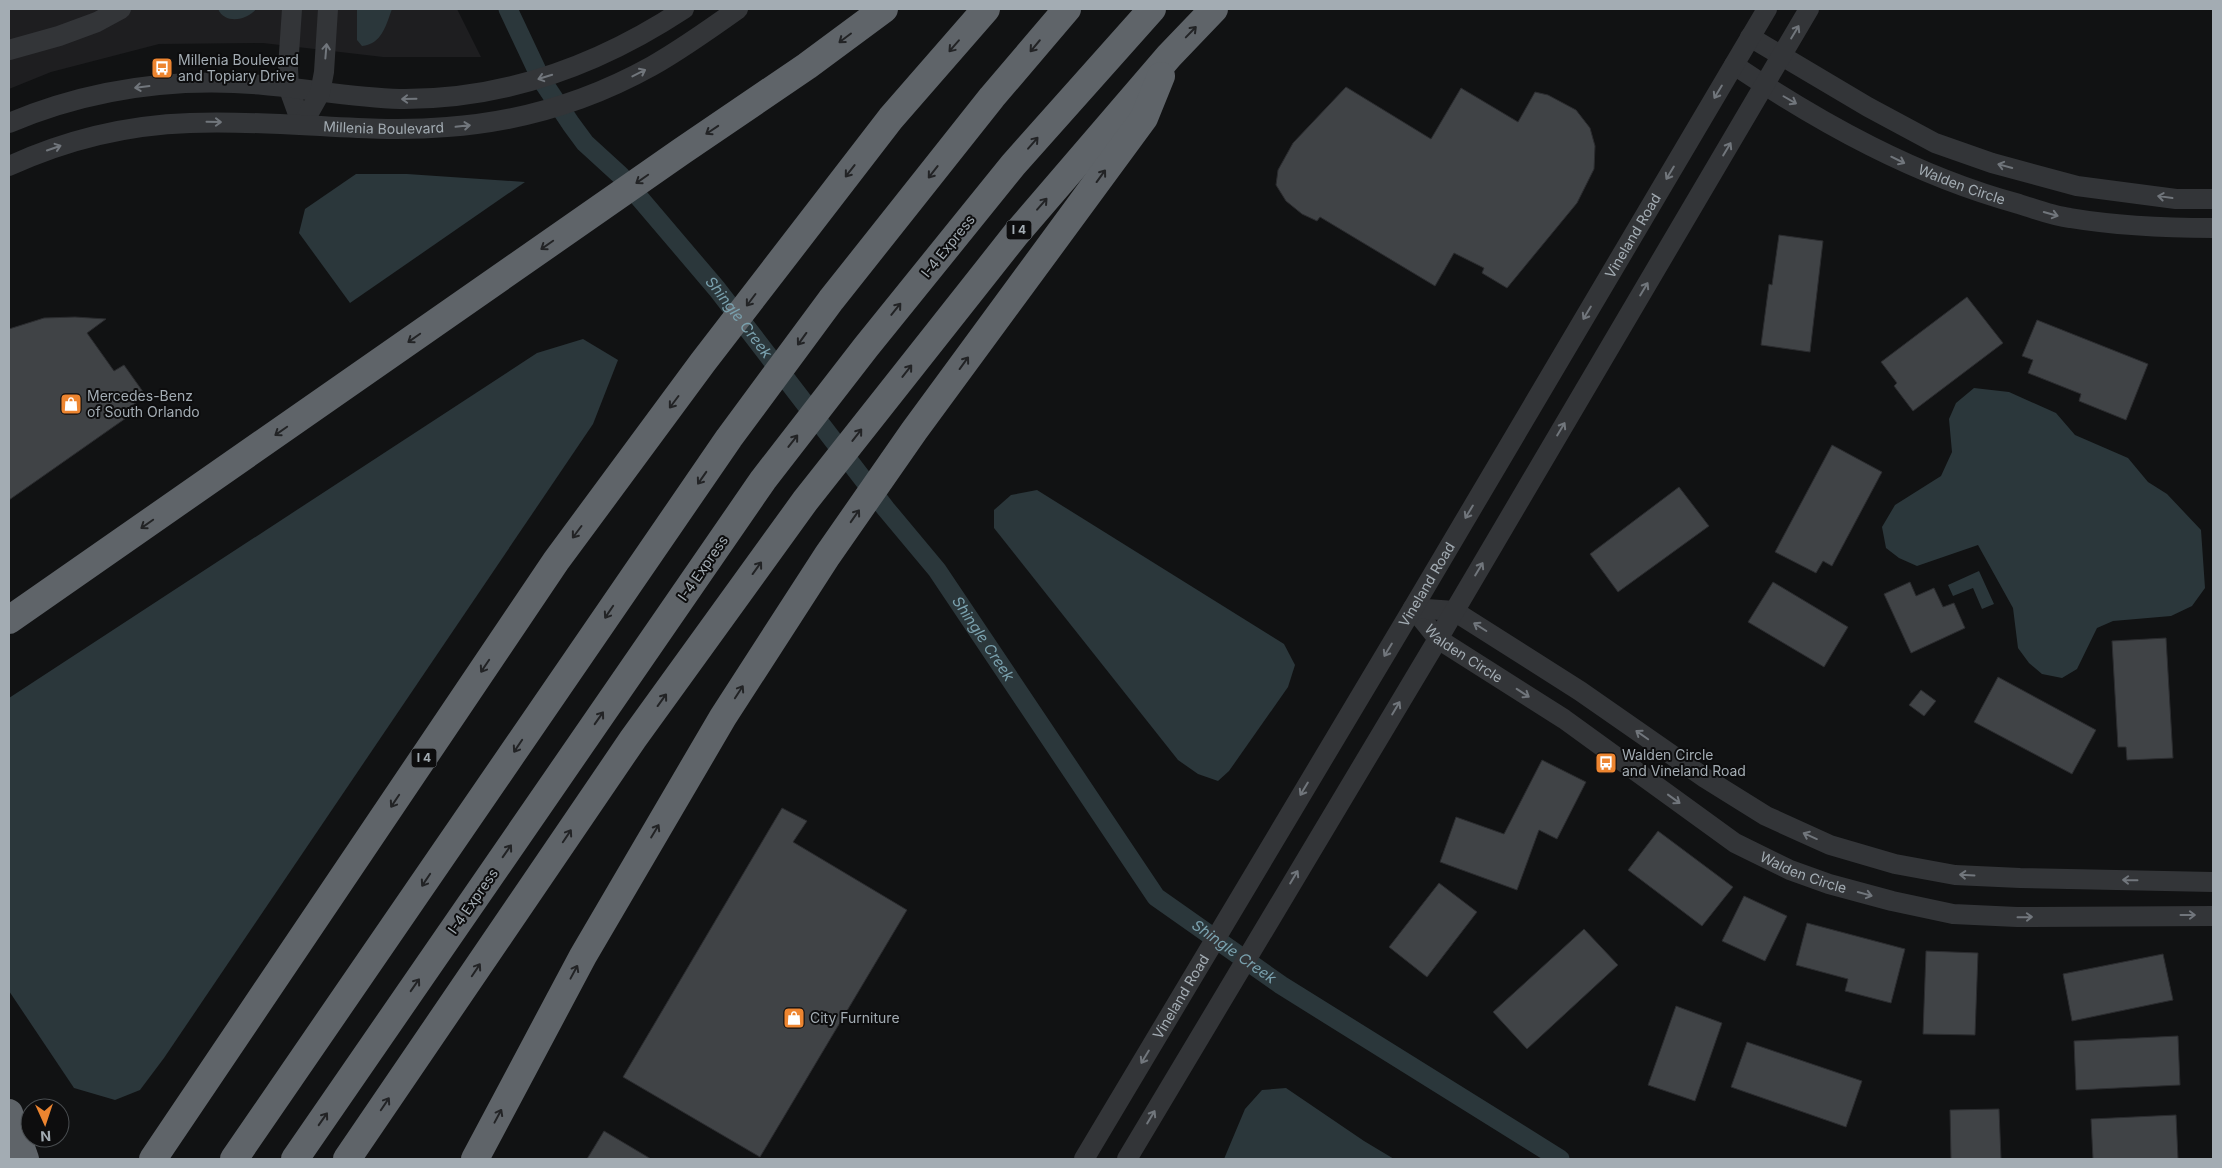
<svg xmlns="http://www.w3.org/2000/svg" width="2222" height="1168" font-family="Inter,sans-serif">
<rect width="100%" height="100%" fill="#111213"/>
<path fill="#1e1e20" d="M9,9H457L481,57H383L263,43L159,44L51,72L9,89Z"/>
<g fill="#2b373b">
<path d="M218,9H256C248,20 225,25 218,9Z"/>
<path d="M357,9H392C386,25 382,44 362,46L357,40Z"/>
<path d="M356,174H407L525,182L350,303L299,233L305,209Z"/>
<path d="M583,339L618,360L593,424L164,1058L140,1090L115,1100L74,1088L9,991V698L537,353Z"/>
<path d="M1974,388L2009,392L2056,413L2075,435L2128,458L2148,482L2167,494L2201,530L2205,588L2192,606L2171,616L2113,621L2097,628L2077,669L2062,678L2042,674L2029,663L2018,648L2013,608L1978,545L1917,566L1899,558L1886,548L1882,527L1895,505L1941,476L1952,452L1949,419L1956,403Z"/>
<path d="M1037,490L1284,644L1295,665L1288,687L1229,771L1218,781L1198,774L1178,760L994,528V510L1011,495Z"/>
<path d="M1979,571L1994,604L1982,609L1973,588L1953,596L1948,585Z"/>
<path d="M1286,1088L1364,1141L1394,1159H1224L1245,1109L1262,1090Z"/>
</g>
<g fill="none" stroke-linecap="round" stroke-linejoin="round">
<path stroke="#2b373b" stroke-width="19" id="s1" d="M508,9L541,79L571,124L585,143L620,175L717,289L886,509L937,570L1156,897L1281,985L1560,1159"/>
</g>
<g fill="#404346" stroke="#2b2c2f">
<path d="M1346,87L1431,139L1461,88L1518,122L1535,92L1548,95L1576,110L1590,128L1595,146L1594,169L1577,203L1507,288L1482,273L1484,268L1454,253L1435,286L1320,217L1317,221L1302,214L1286,201L1276,185L1278,170L1293,143Z"/>
<path d="M1779,235L1823,241L1810,352L1761,345L1769,284L1772,285Z"/>
<path d="M1967,297L2003,343L1913,411L1894,386L1897,383L1881,362Z"/>
<path d="M75,317L106,319L87,333L114,371L124,365L146,396L122,412L126,418L9,500V329L44,318Z"/>
<path d="M2037,320L2148,364L2126,420L2079,401L2081,394L2028,373L2033,360L2022,356Z"/>
<path d="M1832,445L1882,472L1832,566L1823,561L1816,573L1775,552Z"/>
<path d="M1679,487L1709,526L1618,592L1590,554Z"/>
<path d="M1773,582L1848,627L1824,667L1748,622Z"/>
<path d="M1910,582L1916,596L1934,588L1943,607L1954,603L1965,628L1911,653L1884,594Z"/>
<path d="M2166,638L2173,758L2127,760L2126,747H2118L2112,641Z"/>
<path d="M1998,677L2096,730L2072,774L1974,722Z"/>
<path d="M1921,690L1936,701L1924,716L1909,705Z"/>
<path d="M1542,760L1586,782L1557,839L1539,830L1517,890L1440,862L1456,817L1504,834Z"/>
<path d="M782,808L807,821L793,842L907,910L760,1157L623,1077Z"/>
<path d="M1658,831L1733,887L1702,926L1628,870Z"/>
<path d="M1439,883L1477,912L1427,977L1389,947Z"/>
<path d="M1744,896L1787,916L1765,961L1722,941Z"/>
<path d="M1807,923L1905,949L1891,1003L1845,991L1848,979L1796,965Z"/>
<path d="M1584,929L1618,965L1527,1049L1493,1012Z"/>
<path d="M1926,951L1978,953L1975,1035L1923,1034Z"/>
<path d="M2163,954L2173,1000L2072,1021L2063,974Z"/>
<path d="M1676,1006L1722,1023L1695,1101L1648,1085Z"/>
<path d="M2178,1036L2180,1085L2076,1090L2074,1041Z"/>
<path d="M1747,1042L1862,1081L1846,1127L1731,1087Z"/>
<path d="M1999,1109L2001,1159H1951L1950,1110Z"/>
<path d="M2176,1115L2178,1159H2093L2091,1119Z"/>
<path d="M604,1131L651,1159H587Z"/>
</g>
<g fill="none" stroke-linecap="round" stroke-linejoin="round">
<g stroke="#333538" stroke-width="20">
<path d="M292,9L288,68L289,89L302,125"/>
<path d="M1750,37L1868,107L1935,143L1992,163L2077,186L2176,199H2213"/>
<path d="M9,50L59,36L97,22L121,9"/>
<path id="s2" d="M1734,65C1822,124 1916,176 2019,204C2035,209 2053,216 2070,218C2118,226 2165,228 2213,228"/>
<path d="M9,123C90,89 176,77 264,85C310,89 354,98 400,99C503,100 599,65 684,9"/>
<path d="M302,125L320,93L324,72L328,9"/>
<path id="s3" d="M9,166C66,140 128,125 190,123C276,119 362,134 447,127C518,122 589,101 652,66C682,49 710,29 738,9"/>
<path id="s4" d="M1413,608L1438,639L1564,719L1735,843L1790,870L1829,884L1892,901L1953,914L2017,917L2213,916"/>
<path d="M1413,608L1454,611L1580,691L1705,778L1766,816L1830,845L1895,864L1955,875L2020,878L2213,882"/>
<path id="s5" d="M1084,1159L1413,608L1767,9"/>
<path d="M1127,1159L1438,639L1809,9"/>
</g>
<g stroke="#5f6469" stroke-width="28">
<path d="M9,620L682,151L807,66L884,9"/>
<path d="M9,1113L25,1159"/>
<path d="M153,1159L556,561L703,362L891,118L986,9"/>
<path d="M234,1159L729,438L831,300L992,97L1067,9"/>
<path d="M295,1159L763,480L866,347L1013,165L1152,9"/>
<path d="M347,1159L633,739L805,501L1016,234L1169,56L1214,9"/>
<path d="M475,1159L583,956L723,717L827,556L914,431L1144,118L1161,76"/>
</g>
</g>
<defs><path id="oneway-shaft" d="M-6 0H5M1.5-3L5.5 0L1.5 3" fill="none" stroke-width="1.6" stroke-linecap="round" stroke-linejoin="round" transform="scale(1.25)"/></defs>
<g stroke="#222325">
<use href="#oneway-shaft" transform="translate(1191 32) rotate(-46)"/>
<use href="#oneway-shaft" transform="translate(845 38) rotate(143)"/>
<use href="#oneway-shaft" transform="translate(954 46) rotate(131)"/>
<use href="#oneway-shaft" transform="translate(1035 46) rotate(130)"/>
<use href="#oneway-shaft" transform="translate(712 130) rotate(146)"/>
<use href="#oneway-shaft" transform="translate(1033 143) rotate(-49)"/>
<use href="#oneway-shaft" transform="translate(850 171) rotate(128)"/>
<use href="#oneway-shaft" transform="translate(933 172) rotate(128)"/>
<use href="#oneway-shaft" transform="translate(1101 176) rotate(-54)"/>
<use href="#oneway-shaft" transform="translate(642 179) rotate(145)"/>
<use href="#oneway-shaft" transform="translate(1042 204) rotate(-49)"/>
<use href="#oneway-shaft" transform="translate(547 245) rotate(145)"/>
<use href="#oneway-shaft" transform="translate(751 300) rotate(127)"/>
<use href="#oneway-shaft" transform="translate(896 309) rotate(-51)"/>
<use href="#oneway-shaft" transform="translate(414 338) rotate(145)"/>
<use href="#oneway-shaft" transform="translate(802 339) rotate(126)"/>
<use href="#oneway-shaft" transform="translate(964 363) rotate(-54)"/>
<use href="#oneway-shaft" transform="translate(907 371) rotate(-52)"/>
<use href="#oneway-shaft" transform="translate(674 402) rotate(127)"/>
<use href="#oneway-shaft" transform="translate(281 431) rotate(145)"/>
<use href="#oneway-shaft" transform="translate(857 435) rotate(-52)"/>
<use href="#oneway-shaft" transform="translate(793 441) rotate(-52)"/>
<use href="#oneway-shaft" transform="translate(702 478) rotate(125)"/>
<use href="#oneway-shaft" transform="translate(855 516) rotate(-55)"/>
<use href="#oneway-shaft" transform="translate(147 524) rotate(145)"/>
<use href="#oneway-shaft" transform="translate(577 532) rotate(127)"/>
<use href="#oneway-shaft" transform="translate(757 568) rotate(-54)"/>
<use href="#oneway-shaft" transform="translate(609 612) rotate(124)"/>
<use href="#oneway-shaft" transform="translate(485 666) rotate(124)"/>
<use href="#oneway-shaft" transform="translate(739 692) rotate(-57)"/>
<use href="#oneway-shaft" transform="translate(662 700) rotate(-54)"/>
<use href="#oneway-shaft" transform="translate(599 718) rotate(-55)"/>
<use href="#oneway-shaft" transform="translate(518 746) rotate(124)"/>
<use href="#oneway-shaft" transform="translate(395 801) rotate(124)"/>
<use href="#oneway-shaft" transform="translate(655 831) rotate(-59)"/>
<use href="#oneway-shaft" transform="translate(567 836) rotate(-56)"/>
<use href="#oneway-shaft" transform="translate(507 851) rotate(-55)"/>
<use href="#oneway-shaft" transform="translate(426 880) rotate(124)"/>
<use href="#oneway-shaft" transform="translate(476 970) rotate(-56)"/>
<use href="#oneway-shaft" transform="translate(574 972) rotate(-62)"/>
<use href="#oneway-shaft" transform="translate(415 985) rotate(-55)"/>
<use href="#oneway-shaft" transform="translate(385 1104) rotate(-56)"/>
<use href="#oneway-shaft" transform="translate(498 1116) rotate(-62)"/>
<use href="#oneway-shaft" transform="translate(323 1119) rotate(-55)"/>
</g>
<g stroke="#71767c">
<use href="#oneway-shaft" transform="translate(1795 32) rotate(-59)"/>
<use href="#oneway-shaft" transform="translate(326 51) rotate(-85)"/>
<use href="#oneway-shaft" transform="translate(639 73) rotate(-27)"/>
<use href="#oneway-shaft" transform="translate(545 77) rotate(163)"/>
<use href="#oneway-shaft" transform="translate(142 87) rotate(173)"/>
<use href="#oneway-shaft" transform="translate(1718 92) rotate(121)"/>
<use href="#oneway-shaft" transform="translate(409 99) rotate(179)"/>
<use href="#oneway-shaft" transform="translate(1790 100) rotate(30)"/>
<use href="#oneway-shaft" transform="translate(214 122) rotate(1)"/>
<use href="#oneway-shaft" transform="translate(463 126) rotate(-6)"/>
<use href="#oneway-shaft" transform="translate(54 148) rotate(-19)"/>
<use href="#oneway-shaft" transform="translate(1727 149) rotate(-59)"/>
<use href="#oneway-shaft" transform="translate(1898 160) rotate(26)"/>
<use href="#oneway-shaft" transform="translate(2005 166) rotate(-165)"/>
<use href="#oneway-shaft" transform="translate(1670 173) rotate(121)"/>
<use href="#oneway-shaft" transform="translate(2165 197) rotate(-172)"/>
<use href="#oneway-shaft" transform="translate(2051 214) rotate(16)"/>
<use href="#oneway-shaft" transform="translate(1644 289) rotate(-59)"/>
<use href="#oneway-shaft" transform="translate(1587 313) rotate(121)"/>
<use href="#oneway-shaft" transform="translate(1561 429) rotate(-59)"/>
<use href="#oneway-shaft" transform="translate(1469 512) rotate(121)"/>
<use href="#oneway-shaft" transform="translate(1479 569) rotate(-59)"/>
<use href="#oneway-shaft" transform="translate(1480 627) rotate(-148)"/>
<use href="#oneway-shaft" transform="translate(1388 650) rotate(121)"/>
<use href="#oneway-shaft" transform="translate(1523 693) rotate(33)"/>
<use href="#oneway-shaft" transform="translate(1396 708) rotate(-59)"/>
<use href="#oneway-shaft" transform="translate(1642 735) rotate(-145)"/>
<use href="#oneway-shaft" transform="translate(1304 789) rotate(121)"/>
<use href="#oneway-shaft" transform="translate(1674 799) rotate(36)"/>
<use href="#oneway-shaft" transform="translate(1810 836) rotate(-156)"/>
<use href="#oneway-shaft" transform="translate(1967 875) rotate(-177)"/>
<use href="#oneway-shaft" transform="translate(1294 877) rotate(-59)"/>
<use href="#oneway-shaft" transform="translate(2130 880) rotate(-179)"/>
<use href="#oneway-shaft" transform="translate(1865 894) rotate(15)"/>
<use href="#oneway-shaft" transform="translate(2188 915)"/>
<use href="#oneway-shaft" transform="translate(2025 917) rotate(-1)"/>
<use href="#oneway-shaft" transform="translate(1145 1057) rotate(121)"/>
<use href="#oneway-shaft" transform="translate(1151 1117) rotate(-59)"/>
</g>
<defs>
<g id="bus-square" transform="scale(1.125)"><rect x="-9" y="-9" width="18" height="18" rx="4" fill="#ed8530" stroke="#0d0d0e"/><path d="M-5-6H5V4H4V6H2V4H-2V6H-4V4H-5ZM-3.5-4V0h7V-4ZM-3.5 1.2v1.5H-2V1.2ZM2 1.2v1.5H3.5V1.2Z" fill="#fff"/></g>
<g id="shop-square" transform="scale(1.125)"><rect x="-9" y="-9" width="18" height="18" rx="4" fill="#ed8530" stroke="#0d0d0e"/><path d="M-5-2.5h2.3a2.7 3.5 0 0 1 5.4 0H5L5.5 6h-11ZM-1.5-2.5h3a1.5 2.3 0 0 0-3 0Z" fill="#fff"/></g>
</defs>
<g fill-rule="evenodd">
<use href="#bus-square" x="162" y="68"/>
<use href="#shop-square" x="71" y="404"/>
<use href="#bus-square" x="1606" y="763"/>
<use href="#shop-square" x="794" y="1018"/>
</g>
<g text-anchor="middle" stroke-width="4" stroke-linejoin="round" paint-order="stroke">
<g fill="#0d0d0e" stroke="#767c82" stroke-width="1">
<rect x="1006.5" y="220.5" width="25" height="19" rx="4"/>
<rect x="411.5" y="748.5" width="25" height="19" rx="4"/>
</g>
<g font-size="12" font-weight="bold" fill="#a3acb3">
<text x="1019" y="234">I 4</text>
<text x="424" y="762">I 4</text>
</g>
<g font-size="14" fill="#a3acb3" stroke="#0d0d0e" text-anchor="start">
<text x="178" y="65">Millenia Boulevard<tspan x="178" dy="16">and Topiary Drive</tspan></text>
<text x="87" y="401">Mercedes-Benz<tspan x="87" dy="16">of South Orlando</tspan></text>
<text x="1622" y="760">Walden Circle<tspan x="1622" dy="16">and Vineland Road</tspan></text>
<text x="810" y="1023">City Furniture</text>
</g>
<g font-size="14" fill="#a3acb3" stroke="#0d0d0e">
<text dy="5" stroke="none"><textPath href="#s3" startOffset="381">Millenia Boulevard</textPath></text>
<text dy="5" stroke="none"><textPath href="#s2" startOffset="258">Walden Circle</textPath></text>
<text dy="5" stroke="none"><textPath href="#s5" startOffset="1074">Vineland Road</textPath></text>
<text transform="translate(948 246) rotate(-51)" y="5">I-4 Express</text>
<text transform="translate(703 568) rotate(-55)" y="5">I-4 Express</text>
<text dy="5" stroke="none"><textPath href="#s5" startOffset="669">Vineland Road</textPath></text>
<text dy="5" stroke="none"><textPath href="#s4" startOffset="69">Walden Circle</textPath></text>
<text dy="5" stroke="none"><textPath href="#s4" startOffset="475">Walden Circle</textPath></text>
<text transform="translate(473 901) rotate(-55)" y="5">I-4 Express</text>
<text dy="5" stroke="none"><textPath href="#s5" startOffset="189">Vineland Road</textPath></text>
</g>
<g font-size="15" font-style="italic" fill="#7aa1ae" stroke="#0d0d0e">
<text dy="5" stroke="none"><textPath href="#s1" startOffset="388">Shingle Creek</textPath></text>
<text dy="5" stroke="none"><textPath href="#s1" startOffset="792">Shingle Creek</textPath></text>
<text dy="5" stroke="none"><textPath href="#s1" startOffset="1198">Shingle Creek</textPath></text>
</g>
</g>
<rect width="2222" height="1168" fill="none" stroke="#a3acb3" stroke-width="20"/>
<g transform="translate(45 1123) rotate(177)"><circle r="24" fill="#0d0d0e" stroke="#494d50"/>
<path d="M0-4L9 19L0 12L-9 19Z" fill="#ed8530"/>
<text y="-8" font-size="14" font-weight="bold" text-anchor="middle" fill="#a3acb3">N</text>
</g>
</svg>
